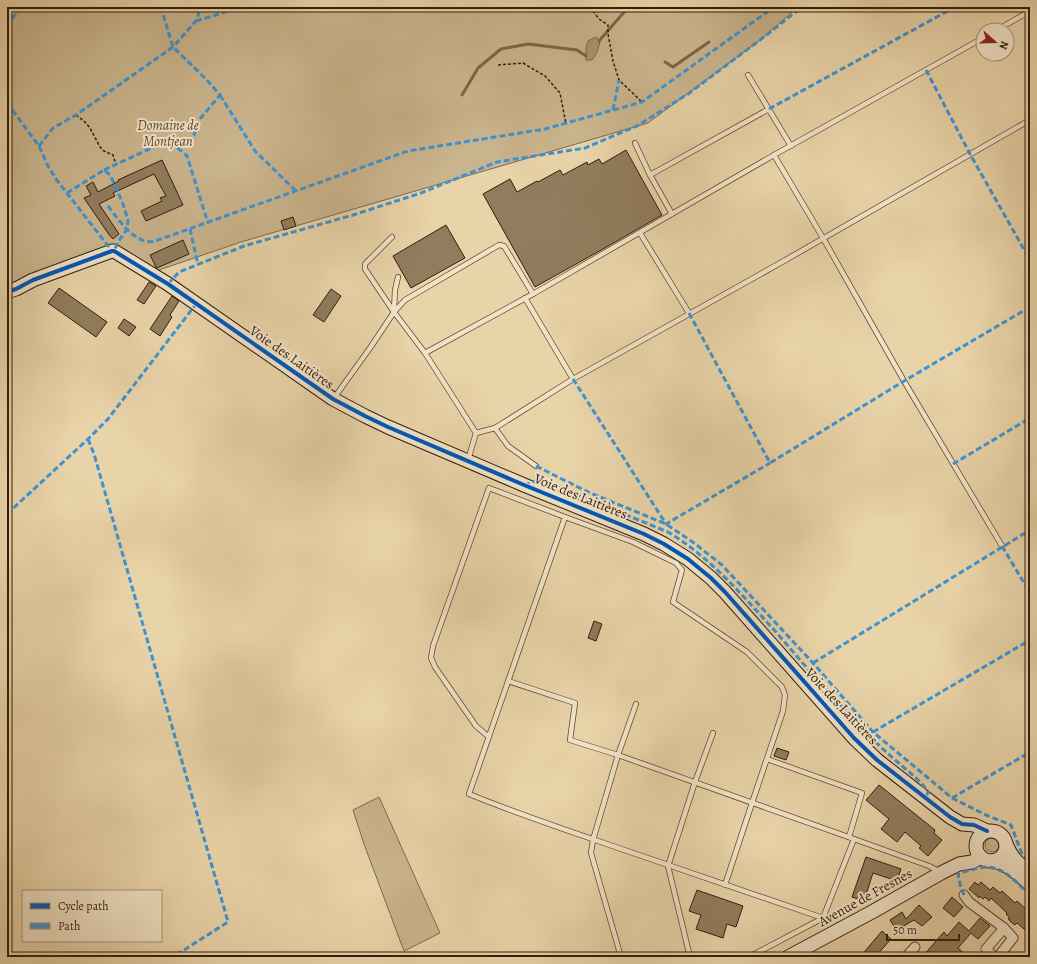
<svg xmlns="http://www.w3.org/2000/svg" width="1037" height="964" font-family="Alegreya,serif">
<rect width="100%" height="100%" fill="#e9d3a8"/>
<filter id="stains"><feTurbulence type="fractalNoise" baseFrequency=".005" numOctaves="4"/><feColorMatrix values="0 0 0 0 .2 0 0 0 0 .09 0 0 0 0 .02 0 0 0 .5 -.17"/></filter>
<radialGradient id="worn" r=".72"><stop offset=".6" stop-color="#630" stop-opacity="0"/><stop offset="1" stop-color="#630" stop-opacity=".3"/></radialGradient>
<g fill="#cab48d" stroke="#7e684c">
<path d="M7,7H798L760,40L648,123L241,242L156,271L119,249L11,286L7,285Z"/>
<path d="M379,797L440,933L404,951L364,844L353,810Z"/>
<circle cx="992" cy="845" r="7"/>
</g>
<path fill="#ab9573" stroke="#7b6549" d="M596,37L600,42L597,52L592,60H586V49L588,41Z"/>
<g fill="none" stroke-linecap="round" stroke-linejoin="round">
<g stroke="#7b6549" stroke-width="3">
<path d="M599,41L625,11"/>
<path d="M665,62L673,67L709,42"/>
<path d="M462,95L478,68L501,49L528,44L577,50L586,56"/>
</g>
</g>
<g fill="#917c5d" stroke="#321d0b">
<path d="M626,150L662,215L603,249L535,287L483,194L510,179L517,192L537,181L538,182L560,170L563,175L587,162L588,165L599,159L602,164Z"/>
<path d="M162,160L183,205L146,221L141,211L162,201L160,198L166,196L154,174L113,193L115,196L99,204L119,234L113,239L110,236L84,198L91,195L86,186L93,182L98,192L119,181L118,180Z"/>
<path d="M293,217L296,226L284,230L281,221Z"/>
<path d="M446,225L465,258L411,288L393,256Z"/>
<path d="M183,240L189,254L157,268L156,267L150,255Z"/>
<path d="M149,282L156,286L144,304L137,300Z"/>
<path d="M59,288L107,322L96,337L48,303Z"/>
<path d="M331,289L341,296L324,322L313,315Z"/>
<path d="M172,296L179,301L170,315L172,317L160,336L150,329Z"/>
<path d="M124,319L136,327L129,336L118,328Z"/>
<path d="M594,621L602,624L596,641L588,638Z"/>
<path d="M777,748L789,752L786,760L774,756Z"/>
<path d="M879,785L935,830L934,833L942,840L928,856L919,848L921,846L905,832L897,842L881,829L889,819L866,800Z"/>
<path d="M866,857L901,869L897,881L873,873L864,901L852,897Z"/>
<path d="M975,882L978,885L981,882L990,890L993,887L1000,893L1002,891L1015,903L1017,901L1028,911L1027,912L1030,915V934L1017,923L1015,925L1012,923L1008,919L1010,918L1006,914L1007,913L991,898L989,901L985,897L983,899L980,896L979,898L969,889Z"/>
<path d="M697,890L743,906L736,927L727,924L723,938L696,929L701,915L689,911Z"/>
<path d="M952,897L963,907L954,917L943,908Z"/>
<path d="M919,905L932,917L922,926L914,920L902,927L903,928L897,931L890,920L902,912L906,919Z"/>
<path d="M980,918L990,926L978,939L971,933L958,948L968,957H950L944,952L939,957H922L944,932L947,936L959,922L969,931Z"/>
<path d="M882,931L891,939L875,957H860Z"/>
</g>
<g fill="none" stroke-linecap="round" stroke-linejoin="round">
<g stroke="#604a32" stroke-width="6">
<g id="lane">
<path d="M997,30L1030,11"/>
<path d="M748,75L791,146"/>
<path d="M635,143L650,175L672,214"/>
<path d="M774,155L823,238L904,381L1002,546"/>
<path d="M650,175L769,109"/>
<path d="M640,233L689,313"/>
<path d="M392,237L365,264V269L394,312L425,353"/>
<path d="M525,298L573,379"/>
<path d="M394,311L395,290L398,277"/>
<path d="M334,398L370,348L394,312L405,300L499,245L504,246L533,294"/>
<path d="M495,428L508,446L536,466"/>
<path d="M476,433L495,428L573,379L782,262L1030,120"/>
<path d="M468,460L476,433L425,353L533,294L774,155L983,38"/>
<path d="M508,681L575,703L570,740L618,755L854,839"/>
<path d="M489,737L476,726L435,667L431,658L433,646L489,488L565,517"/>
<path d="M767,759L862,793L849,837"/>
<path d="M725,885L752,803L783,711L785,695L782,687L747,652L673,602L682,570L676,563L633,542L565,517L469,794C513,812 557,827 601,842C675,868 749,893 823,918L854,839L929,866L940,872"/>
<path d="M621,957L591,853L593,840L618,755L636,704"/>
<path d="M690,957L668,866L695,782L713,733"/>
<path d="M749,957L823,918"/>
</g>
</g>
<g stroke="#604a32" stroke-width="11">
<g id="street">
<path d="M964,895L969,902L1004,928"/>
<path d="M906,957L915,947"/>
<path d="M994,957L986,949L1004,928L1013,938L998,957"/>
</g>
</g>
<g stroke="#321d0b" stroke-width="15">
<g id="secondary">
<path d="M7,292L16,289L33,280L112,251H114L168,284L333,399L365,416L388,427L524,485L644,534L664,544L688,559L711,578L725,592L854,738L877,760L950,817L962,824L974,825L987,831"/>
<circle cx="991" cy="846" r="15"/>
<path d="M1006,844C1012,858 1017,862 1029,872"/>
<path d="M993,861C1009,864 1017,874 1030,884"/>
<path d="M788,957L872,912L941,873L959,864L972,862L981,857"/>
</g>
</g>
<g stroke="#321d0b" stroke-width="1.5" stroke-dasharray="3 2" stroke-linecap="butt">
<path d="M590,7L599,19L608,25V34L613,61L619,80L642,102"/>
<path d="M498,65L523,63L545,76L560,93L566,124"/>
<path d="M76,115L84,121L90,128L100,147L104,151L113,155L116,165"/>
</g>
<use href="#lane" stroke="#f1e2c6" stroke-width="4.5"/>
<use href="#street" stroke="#f1e2c6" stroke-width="9"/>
<use href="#secondary" stroke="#f1e2c6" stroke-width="13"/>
<g stroke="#3d94d2" stroke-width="3" stroke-dasharray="6 3" stroke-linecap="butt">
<path d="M159,7L162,11L173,47L206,79L220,95L199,120L194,135L189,141L172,143"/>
<path d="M196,21L235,9L271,7"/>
<path d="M7,26L21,7"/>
<path d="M926,70L970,154L1030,260"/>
<path d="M220,95L255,151L296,191"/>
<path d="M7,103L39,146L48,166L56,179L112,251"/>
<path d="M769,109L955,7"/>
<path d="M613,110L619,80"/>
<path d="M39,146L53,128L76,115L173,47L196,21L201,7"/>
<path d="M104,170L160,144L172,143L187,156L208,223"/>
<path d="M67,193L104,170L110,175L117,190L123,204L128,220L127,229L118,242L114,251"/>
<path d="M108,206C118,219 129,236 145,241C148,242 152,242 155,241L408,151L545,129L642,102L774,7"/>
<path d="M190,229L198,265"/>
<path d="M168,284L179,272L244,246L353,215L421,193L497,162L585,148L637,126L688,94L760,40L802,7"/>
<path d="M689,313L770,463L904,381L1030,307"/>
<path d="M573,379L666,524L770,463"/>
<path d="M88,439L94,454L228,922L173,957"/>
<path d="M953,464L1030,418"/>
<path d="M536,466L588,492L666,524L694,543L722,565L813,663L873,732L952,798L986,815L1011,825L1022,854L1030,861"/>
<path d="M524,485L536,481L546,482L668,532C710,557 743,596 776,632C805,666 834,699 865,731C876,743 888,754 900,764C910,773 921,781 928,792L925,799"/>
<path d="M7,514L88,439L108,419L196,304"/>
<path d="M1002,546L1030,593"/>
<path d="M813,663L1030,530"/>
<path d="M873,732L1030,640"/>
<path d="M952,798L1030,752"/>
<path d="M964,895L961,888L958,874C967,871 976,868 986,867C1004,867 1017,883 1030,895"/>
</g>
<g stroke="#f1e2c6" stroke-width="6">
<path id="cycleway" d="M7,292L16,289L33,280L112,251H114L168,284L333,399L365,416L388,427L524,485L644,534L664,544L688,559L711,578L725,592L854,738L877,760L950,817L962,824L974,825L987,831"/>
</g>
<use href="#cycleway" stroke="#0057b8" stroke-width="4"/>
</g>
<g text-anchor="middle" stroke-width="4" stroke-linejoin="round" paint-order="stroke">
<g font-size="14" font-style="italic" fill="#604a32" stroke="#f1e2c6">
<text x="168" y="130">Domaine de<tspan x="168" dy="16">Montjean</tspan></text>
</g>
<g font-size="14" fill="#321d0b" stroke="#f1e2c6">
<text transform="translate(292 357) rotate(35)" y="5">Voie des Laitières</text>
<text transform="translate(581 496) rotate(22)" y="5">Voie des Laitières</text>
<text transform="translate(842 706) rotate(47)" y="5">Voie des Laitières</text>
<text transform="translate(865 897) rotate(-29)" y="5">Avenue de Fresnes</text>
</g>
</g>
<rect width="1037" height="964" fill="none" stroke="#e9d3a8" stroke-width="24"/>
<rect x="8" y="8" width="1021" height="948" fill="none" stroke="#321d0b" stroke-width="2"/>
<rect x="12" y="12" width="1013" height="940" fill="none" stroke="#321d0b"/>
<rect x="22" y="890" width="140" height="52" fill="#f1e2c6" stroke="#a5937b"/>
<rect x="30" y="903" width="20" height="6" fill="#0057b8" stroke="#a5937b"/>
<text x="58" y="910" font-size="12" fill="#321d0b">Cycle path</text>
<rect x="30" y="923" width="20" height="6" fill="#3d94d2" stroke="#a5937b"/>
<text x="58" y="930" font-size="12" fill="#321d0b">Path</text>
<g transform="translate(995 42) rotate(110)"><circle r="19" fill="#f1e2c6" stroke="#a5937b"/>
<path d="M0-3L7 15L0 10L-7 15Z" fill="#8f2418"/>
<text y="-6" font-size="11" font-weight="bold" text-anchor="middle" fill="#321d0b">N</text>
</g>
<path d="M887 934v6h72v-6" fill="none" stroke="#321d0b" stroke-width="2"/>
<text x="893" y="934" font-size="12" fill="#321d0b" stroke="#f1e2c6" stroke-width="3" paint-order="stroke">50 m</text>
<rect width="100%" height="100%" filter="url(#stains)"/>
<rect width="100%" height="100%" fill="url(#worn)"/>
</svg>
